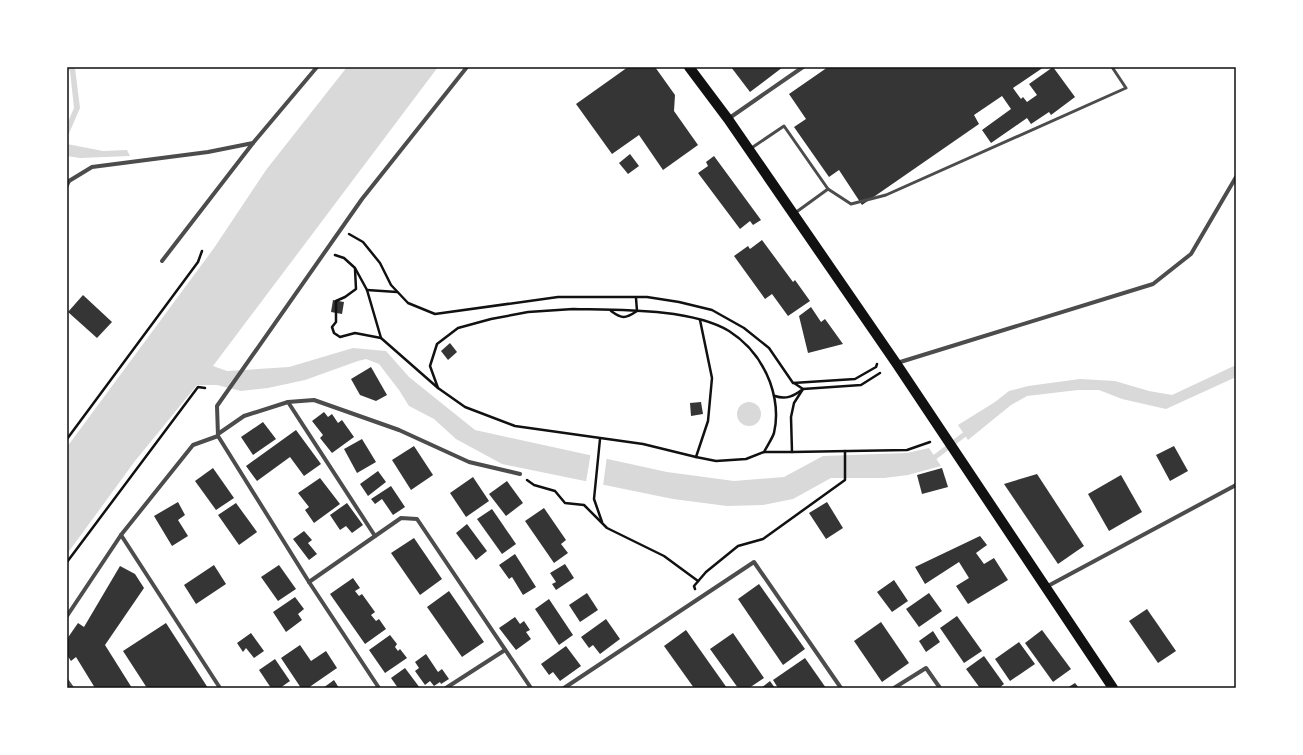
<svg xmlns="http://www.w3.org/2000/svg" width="1303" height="755" font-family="'Times New Roman',serif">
<rect width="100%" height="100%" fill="#fff"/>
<g fill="#d9d9d9">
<path d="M67,67L75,68L80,108L67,138V124L74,108L70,71Z"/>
<path d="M347,67H438L213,366L227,371L289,367L353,348L386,351L409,377L475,430L667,472L734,481L784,477L823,456L907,453L929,448L941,466L908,475L884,478H831L793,499L763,505L727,506L673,499L502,464L456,439L434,419L409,406L399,390L379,364L366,359L358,361L305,380L268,388L241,391L217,385H197L135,461L67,554V447L214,248L266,170Z"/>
<path d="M67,144L103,151L127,150L130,156L80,158L67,156Z"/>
<path d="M1236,365V377L1166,409L1122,399L1099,390H1078L1027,396L1011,405L968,440L958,425L995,402L1009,391L1028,386L1080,379L1115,381L1149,391L1172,395Z"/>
<circle cx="749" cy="414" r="12"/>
</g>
<path fill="#fff" d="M591,452L607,456L603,486L586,482Z"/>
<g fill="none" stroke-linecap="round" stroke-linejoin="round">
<path stroke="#d9d9d9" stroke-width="5" d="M930,459L935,457L969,431"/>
</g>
<g fill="#353535">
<path d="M628,67H655L675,95L674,111L698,145L663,170L639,135L612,154L576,104Z"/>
<path d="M731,67H783L750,92Z"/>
<path d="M828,67H1044L1013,88L1021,99L1023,97L1027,102L1037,95L1029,84L1053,67L1075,97L1051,115L1049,112L1031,124L1027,118L991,143L982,130L1011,109L1002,96L974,115L979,124L862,205L839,170L829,177L794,127L806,119L789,94Z"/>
<path d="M630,154L639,166L628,174L619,163Z"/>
<path d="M714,156L761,220L753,225L750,221L740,229L698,173L708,166L706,162Z"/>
<path d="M762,240L793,282L795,280L810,301L788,316L772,294L765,299L734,256L748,246L750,249Z"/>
<path d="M83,295L112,322L97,338L68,312Z"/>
<path d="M333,300L344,302L342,314L331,312Z"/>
<path d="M811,307L821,322L825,319L843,344L808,353L799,316Z"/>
<path d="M450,343L457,352L448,360L441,351Z"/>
<path d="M371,367L387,395L376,401L360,395L351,379Z"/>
<path d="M701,402L703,414L691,416L690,403Z"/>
<path d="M324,412L328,417L332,414L338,423L342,420L354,437L332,453L320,438L323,435L312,421Z"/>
<path d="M263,422L276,439L253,455L241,437Z"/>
<path d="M296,430L321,464L304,476L290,457L257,481L246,466Z"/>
<path d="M362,439L376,462L357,473L344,449Z"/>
<path d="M414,446L433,475L411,490L392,460Z"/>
<path d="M1174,446L1188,471L1170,481L1156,455Z"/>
<path d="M213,468L234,498L216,510L195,481Z"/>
<path d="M942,468L948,487L922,494L917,475Z"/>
<path d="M378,471L386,482L368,496L360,484Z"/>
<path d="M1037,474L1084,546L1058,564L1004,484Z"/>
<path d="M1121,475L1142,512L1109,531L1088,494Z"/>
<path d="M473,477L489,501L466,517L450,493Z"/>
<path d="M320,478L340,504L314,523L305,510L309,507L298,493Z"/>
<path d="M507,481L523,503L506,516L489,494Z"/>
<path d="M391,486L405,507L393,515L382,499L375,504L371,499Z"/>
<path d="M178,502L185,515L178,520L188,536L172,546L154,516Z"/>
<path d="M827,502L843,528L826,539L809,513Z"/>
<path d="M236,503L257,532L239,545L218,515Z"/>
<path d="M347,503L363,525L352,533L346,526L340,530L330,515Z"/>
<path d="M544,508L566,540L561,544L568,553L554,563L525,521Z"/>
<path d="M492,509L516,544L502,554L477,519Z"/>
<path d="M467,524L487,551L476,560L456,533Z"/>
<path d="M304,531L312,540L308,543L317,554L309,560L293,539Z"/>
<path d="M980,536L987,545L976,553L984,564L994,558L1008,580L968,604L956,586L969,578L959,562L925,584L915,567Z"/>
<path d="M414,538L442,579L420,595L391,553Z"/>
<path d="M515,554L536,587L523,595L512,577L509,579L499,565Z"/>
<path d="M565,564L574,578L556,590L552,584L556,582L550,573Z"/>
<path d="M214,565L226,584L196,604L184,585Z"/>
<path d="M279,565L296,589L278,601L261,577Z"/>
<path d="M120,566L135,574L144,588L105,645L132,688H95L76,657L71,661L67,655V639L78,623L84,627Z"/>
<path d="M353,578L360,588L355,591L359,596L362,594L375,612L371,615L376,621L379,619L386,629L365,644L330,594Z"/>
<path d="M894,580L908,601L892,612L877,592Z"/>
<path d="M759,584L805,649L783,665L738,599Z"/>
<path d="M449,591L484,642L462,657L427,607Z"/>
<path d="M587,593L598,610L580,622L569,605Z"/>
<path d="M929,593L942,611L919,627L906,609Z"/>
<path d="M295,597L304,609L298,614L302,620L286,632L273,612Z"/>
<path d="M549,599L573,635L559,645L535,609Z"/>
<path d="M1147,609L1176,651L1158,663L1129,621Z"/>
<path d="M957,616L982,651L964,663L940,628Z"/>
<path d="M515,617L520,624L524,621L530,630L526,632L531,639L516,650L499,628Z"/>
<path d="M606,619L620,639L600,654L593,645L589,648L581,637Z"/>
<path d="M881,622L909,663L882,682L854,641Z"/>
<path d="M166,623L208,688H147L123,651Z"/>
<path d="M686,630L727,688H694L664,646Z"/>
<path d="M1042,630L1071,669L1053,682L1025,643Z"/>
<path d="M933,631L940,642L926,652L919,641Z"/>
<path d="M251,633L264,651L254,658L246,648L243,652L237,643Z"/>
<path d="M733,633L764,678L749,688H738L710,649Z"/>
<path d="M390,635L397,644L395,647L398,651L400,649L407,658L385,673L369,650Z"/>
<path d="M1019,642L1035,664L1010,681L995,659Z"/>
<path d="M300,645L311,661L326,651L337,668L308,688H301L281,658Z"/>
<path d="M566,646L581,666L560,681L553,672L549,675L541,664Z"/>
<path d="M426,654L438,672L442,669L449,679L441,684L440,682L434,686L430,681L425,685L415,671L419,668L415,662Z"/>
<path d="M984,656L1004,684L999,688H980L966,669Z"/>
<path d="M805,658L826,688H778L773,680Z"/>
<path d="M275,659L290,681L280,688H271L259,670Z"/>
<path d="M405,668L420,688H398L391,678Z"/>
<path d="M334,680L339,688H323Z"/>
<path d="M770,681L775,688H761Z"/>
<path d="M1075,683L1079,688H1067Z"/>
</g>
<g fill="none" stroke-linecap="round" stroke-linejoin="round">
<g stroke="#111" stroke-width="2.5">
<path d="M349,234L363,242L380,263L391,285L408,303L435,314L558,297H647L679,302L712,310L744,328L769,348L793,383L855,379L876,367L877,364"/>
<path d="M335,255L344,258L355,268L367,290L381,338L438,388"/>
<path d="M355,269L356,289L345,297L336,301V322L332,327L334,333L340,337L355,333L381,338"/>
<path d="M367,290L397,292"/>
<path d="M573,309C617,310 691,308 729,331C748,343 762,361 770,382C776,399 778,416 774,433C772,439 767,446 764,452L746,459L716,461L696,457L643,444L515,426L465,407L438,388L430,366L437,344L458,328L491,319L528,312Z"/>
<path d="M611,311C622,319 625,319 637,311L636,298"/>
<path d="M880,373L861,385L803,389L794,403L791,417L792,452L907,450L930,442"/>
<path d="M775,396C786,400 794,396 803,389L794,383"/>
<path d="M67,439L198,262L202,251"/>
<path d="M600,439L594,499L602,522"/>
<path d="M764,452H792"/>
<path d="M696,457L708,421L712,378L700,320"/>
<path d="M527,480L534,485L555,491L565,503L584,505L607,528L664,556L698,581"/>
<path d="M67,562L198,387L205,388"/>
<path d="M695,589L694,586L706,572L738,546L763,539L845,480V451"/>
</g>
<g stroke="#4c4c4c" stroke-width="3">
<path d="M750,149L784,126L828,189"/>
<path d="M795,213L828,189L851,204L886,195L1126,88L1112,67"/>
</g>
<g stroke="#4c4c4c" stroke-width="4">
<path d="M728,119L803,67"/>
<path d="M67,185L69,181L92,167L208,152L253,143L317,67"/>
<path d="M162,261L253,143"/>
<path d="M897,363L1153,284L1191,254L1236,177"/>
<path d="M288,402L314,400L399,430L469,462L520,474"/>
<path d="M218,434L244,416L288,402L375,536"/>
<path d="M218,436L309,582L379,688"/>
<path d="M121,535L220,688"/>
<path d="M309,582L401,518L417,519L531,688"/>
<path d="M1046,587L1236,485"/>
<path d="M67,616L121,535L193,445L218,436L217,406L362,199L467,67"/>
<path d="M67,681L72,688"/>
<path d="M446,688L505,650"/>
<path d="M564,688L754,562L841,688"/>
<path d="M894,688L926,668L940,688"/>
</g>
<path stroke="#111" stroke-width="10" d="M689,67L728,119L896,363L1113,688"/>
</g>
<rect width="1303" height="755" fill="none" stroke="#ffffff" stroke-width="136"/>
<rect x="68" y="68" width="1167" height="619" fill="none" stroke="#111" stroke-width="1.5"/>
</svg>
